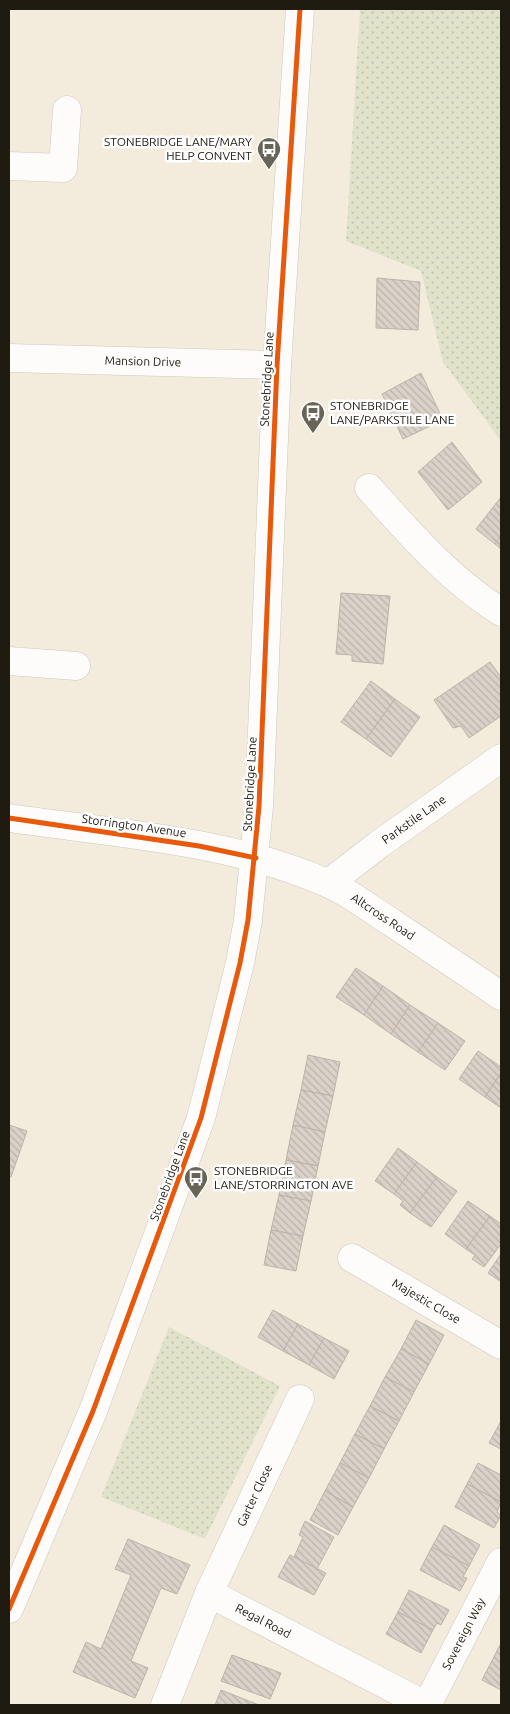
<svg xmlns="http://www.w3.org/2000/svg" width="510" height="1714" font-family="Ubuntu,sans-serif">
<defs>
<pattern id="grass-dots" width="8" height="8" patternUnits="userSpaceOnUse" patternTransform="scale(1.25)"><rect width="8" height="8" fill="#e0e2ca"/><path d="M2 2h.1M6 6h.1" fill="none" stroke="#c0c1ac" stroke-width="1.8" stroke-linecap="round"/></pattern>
<pattern id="building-back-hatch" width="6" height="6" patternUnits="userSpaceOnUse" patternTransform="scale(1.25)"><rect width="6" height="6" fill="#dad1c8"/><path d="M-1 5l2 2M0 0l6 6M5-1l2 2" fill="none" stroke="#bbb3ab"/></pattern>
</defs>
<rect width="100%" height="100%" fill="#f3ecdd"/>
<g fill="url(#grass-dots)">
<path d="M360,9H501V441L443,362L421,271L346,241Z"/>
<path d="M169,1327L280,1386L205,1539L101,1497Z"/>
</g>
<g fill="url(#building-back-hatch)" stroke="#bcb3ab">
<path d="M377,278L420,282L418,330L376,328Z"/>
<path d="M421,373L443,420L403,439L382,394Z"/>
<path d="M452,442L482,482L448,510L418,472Z"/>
<path d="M501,497V536L495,544L476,529Z"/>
<path d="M501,536V549L495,544Z"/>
<path d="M341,593L390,596L383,664L352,661V655L336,654Z"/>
<path d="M490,662L501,677V716L469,738L461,726L453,728L434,700Z"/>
<path d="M371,681L395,699L366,739L341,722Z"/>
<path d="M395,699L420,717L391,757L366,739Z"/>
<path d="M356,968L383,986L364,1015L336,997Z"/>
<path d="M383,986L410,1005L391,1034L364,1015Z"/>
<path d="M410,1005L438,1023L418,1052L391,1034Z"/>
<path d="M438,1023L465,1041L445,1070L418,1052Z"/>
<path d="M478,1051L501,1067V1073L485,1097L459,1079Z"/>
<path d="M308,1055L340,1062L333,1096L301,1090Z"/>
<path d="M501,1073V1108L485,1097Z"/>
<path d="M301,1090L333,1096L325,1132L293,1125Z"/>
<path d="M9,1125L27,1131L11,1177H9Z"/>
<path d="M293,1125L325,1132L318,1166L286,1160Z"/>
<path d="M398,1148L417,1162L394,1194L375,1181Z"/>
<path d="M286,1160L318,1166L311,1201L279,1195Z"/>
<path d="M417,1162L437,1177L410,1213L400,1205L403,1201L394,1194Z"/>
<path d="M437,1177L457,1191L431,1227L410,1213Z"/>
<path d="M279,1195L311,1201L303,1236L271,1230Z"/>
<path d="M468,1201L490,1216L466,1249L445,1234Z"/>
<path d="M490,1216L501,1224V1244L484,1267L472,1259L475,1255L466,1249Z"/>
<path d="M271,1230L303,1236L296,1271L264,1265Z"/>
<path d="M501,1254V1279L500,1281L488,1273Z"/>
<path d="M273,1310L298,1324L283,1351L258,1337Z"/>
<path d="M416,1320L444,1335L429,1364L401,1349Z"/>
<path d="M298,1324L324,1338L309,1365L283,1351Z"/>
<path d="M324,1338L349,1351L334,1379L309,1365Z"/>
<path d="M401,1349L429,1364L414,1392L385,1377Z"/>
<path d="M385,1377L414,1392L399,1421L370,1406Z"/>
<path d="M370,1406L399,1421L384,1449L355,1434Z"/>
<path d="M501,1421V1449L489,1443Z"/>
<path d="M355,1434L384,1449L369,1478L340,1463Z"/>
<path d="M340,1463L369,1478L353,1507L325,1491Z"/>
<path d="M478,1463L501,1475V1502L467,1484Z"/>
<path d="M467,1484L501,1502L497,1512L501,1515L494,1528L455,1507Z"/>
<path d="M325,1491L353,1507L338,1535L310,1520Z"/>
<path d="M305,1521L334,1537L317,1569L294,1557L303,1537L299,1535Z"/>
<path d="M444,1525L480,1545L469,1566L432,1547Z"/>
<path d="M128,1539L190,1565L177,1594L161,1588L131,1661L148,1668L135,1698L73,1672L86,1642L101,1649L131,1575L115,1569Z"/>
<path d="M432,1547L469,1566L463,1577L467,1578L460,1591L420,1570Z"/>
<path d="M290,1555L326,1573L314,1595L278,1577Z"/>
<path d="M409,1590L449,1610L441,1625L437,1623L433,1630L398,1612Z"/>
<path d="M398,1612L433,1630L421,1653L386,1634Z"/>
<path d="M500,1645L501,1646V1690L482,1680Z"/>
<path d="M232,1655L281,1673L270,1699L221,1681Z"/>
<path d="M221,1690L259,1705H215Z"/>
</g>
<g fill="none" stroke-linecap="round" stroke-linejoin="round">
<g stroke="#cec8bc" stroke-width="29">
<g id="minor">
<path d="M9,166L63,168L67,110"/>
<path id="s1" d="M9,358L277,365"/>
<path d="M369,488C410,534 449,579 501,612"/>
<path d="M9,661L76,666"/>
<path id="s2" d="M329,883L378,845L501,758"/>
<path id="s3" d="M352,1258L501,1345"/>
<path id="s4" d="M209,1593L425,1705"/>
<path id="s5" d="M165,1705L209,1593L300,1399"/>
<path id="s6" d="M427,1705L501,1562"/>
</g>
</g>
<g stroke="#cec8bc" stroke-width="29">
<g id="tertiary">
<path id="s7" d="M9,818C113,833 229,840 327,883C349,892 370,909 391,922C428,947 465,971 501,996"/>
<path d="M9,1609L93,1411L201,1118L240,963L248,920L259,806L277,365L300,9"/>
</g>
</g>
<use href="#minor" stroke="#fdfcfa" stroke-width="28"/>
<use href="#tertiary" stroke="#fdfcfa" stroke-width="28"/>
<g stroke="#fefefe" stroke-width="8">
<g id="cycleway">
<path d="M9,818L199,846L256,858"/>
<path d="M9,1609L93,1411L201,1118L240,963L248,920L259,806L277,365L300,9"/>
</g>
</g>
<use href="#cycleway" stroke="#e8590c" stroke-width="5"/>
</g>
<defs>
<g id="bus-pin" transform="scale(1.25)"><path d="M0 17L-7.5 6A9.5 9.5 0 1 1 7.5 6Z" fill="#696458" stroke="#fefefe"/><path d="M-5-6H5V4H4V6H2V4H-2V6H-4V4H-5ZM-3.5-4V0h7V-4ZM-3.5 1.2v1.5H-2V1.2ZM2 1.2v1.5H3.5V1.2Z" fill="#fff"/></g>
</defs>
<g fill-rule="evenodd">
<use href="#bus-pin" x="269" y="149"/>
<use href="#bus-pin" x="313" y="413"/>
<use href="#bus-pin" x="196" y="1178"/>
</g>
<g text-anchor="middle" stroke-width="5" stroke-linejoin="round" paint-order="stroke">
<g font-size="12" fill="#1f1b11" stroke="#fefefe" text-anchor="start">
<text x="252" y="146" text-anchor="end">STONEBRIDGE LANE/MARY<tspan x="252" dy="14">HELP CONVENT</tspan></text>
<text x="330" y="410">STONEBRIDGE<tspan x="330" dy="14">LANE/PARKSTILE LANE</tspan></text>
<text x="214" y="1175">STONEBRIDGE<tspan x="214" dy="14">LANE/STORRINGTON AVE</tspan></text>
</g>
<g font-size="12" fill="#1f1b11" stroke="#fefefe">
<text dy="4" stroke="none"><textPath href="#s1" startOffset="134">Mansion Drive</textPath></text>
<text transform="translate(267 379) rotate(-87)" y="4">Stonebridge Lane</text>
<text transform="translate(250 784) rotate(-87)" y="4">Stonebridge Lane</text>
<text dy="4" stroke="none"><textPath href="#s2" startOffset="106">Parkstile Lane</textPath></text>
<text transform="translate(134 826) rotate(8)" y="4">Storrington Avenue</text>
<text dy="4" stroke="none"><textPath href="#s7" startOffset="391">Altcross Road</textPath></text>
<text transform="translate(170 1176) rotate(-70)" y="4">Stonebridge Lane</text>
<text dy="4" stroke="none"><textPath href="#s3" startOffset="86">Majestic Close</textPath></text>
<text dy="4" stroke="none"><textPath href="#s5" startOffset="228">Garter Close</textPath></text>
<text dy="4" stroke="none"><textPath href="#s4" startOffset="61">Regal Road</textPath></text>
<text dy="4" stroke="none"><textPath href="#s6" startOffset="80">Sovereign Way</textPath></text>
</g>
</g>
<rect width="510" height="1714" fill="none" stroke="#1f1b11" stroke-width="20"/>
</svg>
